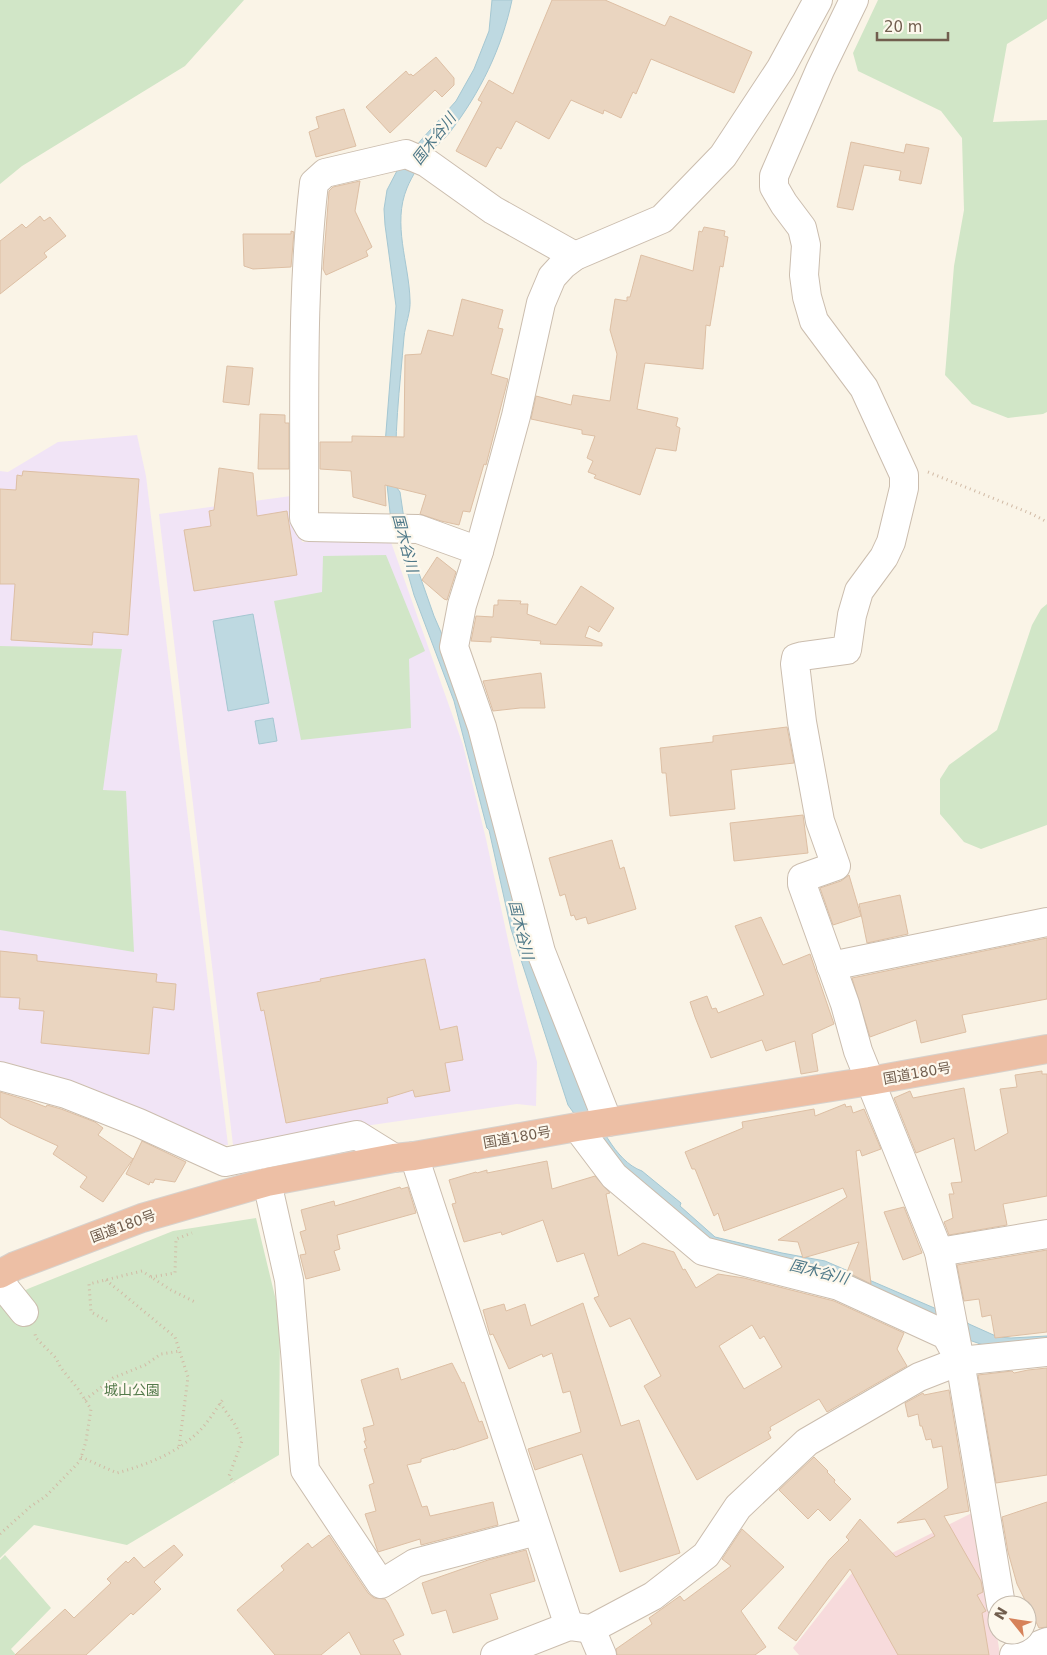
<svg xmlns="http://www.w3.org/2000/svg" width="1047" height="1655" font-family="'DejaVu Sans','Noto Sans JP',sans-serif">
<rect width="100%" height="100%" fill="#faf4e7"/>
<g fill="#f1e4f6">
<path d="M137,435L146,476L228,1145L207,1146L87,1086L9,1063L0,1062V471L8,472L58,442Z"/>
<path d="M291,496L302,542H391L463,745L486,839L518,986L537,1062L536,1106L517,1104L233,1145L159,514Z"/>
</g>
<path fill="#f7dbdc" d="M978,1510L1000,1655H799L793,1648L852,1573Z"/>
<g fill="#d1e6c7">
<path d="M0,0H244L185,66L22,166L0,184Z"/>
<path d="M878,0H1047V19L1007,44L993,122L1047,120V412L1043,414L1008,418L972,404L945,375L954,266L964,210L962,138L941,111L858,71L853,53Z"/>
<path d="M386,555L425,651L409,659L411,728L301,740L274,601L322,592L323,556Z"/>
<path d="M1047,604V825L981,849L964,842L940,814V779L949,765L997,730L1032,625L1041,609Z"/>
<path d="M0,646L122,649L103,790L126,791L134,952L0,930Z"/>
<path d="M256,1218L280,1317L279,1455L127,1545L34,1525L0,1558V1302L30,1288L173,1231Z"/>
<path d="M5,1555L51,1608L11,1649L16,1655H0V1560Z"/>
</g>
<g fill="#bed9e1" stroke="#a5c7d2">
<path d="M492,0H512C502,48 480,93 450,132C444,140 438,144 431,150C423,157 411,178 407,188C392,224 409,263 410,300C411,312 405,325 404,337C400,387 393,438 397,488L400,492L407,539L434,616L450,653L585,1096C598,1120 614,1161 642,1171L681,1203L680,1206L715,1237L782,1253L825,1261L939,1310L958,1315L969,1324L998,1337L1011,1338L1047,1336V1348H992L707,1249L609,1162L568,1105L511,929L489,830L487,828L454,701L414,595L399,543L393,540L384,457L396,306L385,225L384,209L387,190L399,167L422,139L456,101L474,69L489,31Z"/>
<path d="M253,614L269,703L228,711L213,621Z"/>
<path d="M273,718L277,741L259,744L255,721Z"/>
</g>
<g fill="#ead5c0" stroke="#ddbfa4" fill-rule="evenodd">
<path d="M552,0H605L665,26L670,16L752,52L734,93L651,59L636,94L633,92L621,118L604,110L603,114L571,100L549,139L516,121L501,149L497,147L486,167L456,151L482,102L478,100L489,80L513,94Z"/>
<path d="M436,57L454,78V85L442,97L435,90L390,133L366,107L406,71L409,75L411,74L413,76Z"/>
<path d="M344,109L356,146L316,157L309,132L319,128L316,117Z"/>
<path d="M851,142L904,153L906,144L929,148L921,184L899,180L901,171L864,165L853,210L837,207Z"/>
<path d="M360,181L355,211L372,247L366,251L368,256L326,275L323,269L329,191L333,187Z"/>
<path d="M40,216L44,221L50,217L66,236L44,253L47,257L0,294V241L22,224L26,228Z"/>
<path d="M704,227L725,231L724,236L728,237L723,267L720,266L710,326L706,325L703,369L645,363L637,409L678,418L676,426L680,428L676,451L656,448L640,495L594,478L596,475L588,472L593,461L587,458L595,436L582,434V430L531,419L536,396L571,405L573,395L610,401L617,354L610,330L615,299L627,301V297H630L641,255L693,271L699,231L702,232Z"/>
<path d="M291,231L294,232L291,267L253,269L244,266L243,234H291Z"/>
<path d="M462,299L503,310L498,328L503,329L491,374L508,379L486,465L484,464L470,512L463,511L459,525L441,521L420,514L426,495L385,485L386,506L353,497L351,471L320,469V442H352V436L404,437L405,355L421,354L428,330L453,336Z"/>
<path d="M227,366L253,368L249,405L223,402Z"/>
<path d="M260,414L285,415V423H289V469H258Z"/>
<path d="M219,468L253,473L257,516L287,511L297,575L194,591L184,530L211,526L209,511L214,510Z"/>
<path d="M23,471L139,479L128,635L93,632L92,645L11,640L15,584H0V489L16,490L17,475L22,476Z"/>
<path d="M437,557L456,572L447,600L444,599L422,580Z"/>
<path d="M581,586L614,608L599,632L589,626L585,637L602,643V646L540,644L541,641L491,637V642L471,641L476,616L493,617L494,605H498V600L521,601L520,604H528L527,614L556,625Z"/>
<path d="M541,673L545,708H520L493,711L483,681Z"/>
<path d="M787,727L794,763L731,770L735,809L670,816L666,773H662L660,748L713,742V736Z"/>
<path d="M803,815L808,853L734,861L730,823Z"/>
<path d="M612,840L620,869L624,867L636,909L588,924L586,917L576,920L574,915L571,916L565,894L560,896L549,858Z"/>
<path d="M849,875L861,916L833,925L820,888L841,881Z"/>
<path d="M900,895L908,934L867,943L859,904Z"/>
<path d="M761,917L783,965L810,954L834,1024L812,1034L818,1071L801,1074L795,1041L766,1051L762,1040L711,1058L695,1017L690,1002L707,996L712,1009L716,1008L718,1013L764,995L735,926Z"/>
<path d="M1047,938V999L962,1015L966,1032L921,1043L916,1020L870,1037L852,978Z"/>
<path d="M0,951L37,955V961L157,974L156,982L176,984L174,1010L153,1007L149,1054L41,1043L44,1011L19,1009L20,998L0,997Z"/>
<path d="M425,959L440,1030L457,1026L463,1060L445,1063L450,1091L415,1097L413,1090L387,1098L388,1103L286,1123L264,1010L261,1011L257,993L321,981L320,979Z"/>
<path d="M1042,1071V1074H1047V1196L1003,1204L1007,1225L949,1235L944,1222L953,1218L949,1194H954L951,1183L962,1182L954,1138L916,1153L894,1098L910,1091L913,1098L964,1088L975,1151L1008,1133L1000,1089L1017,1087L1015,1075Z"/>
<path d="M0,1092L30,1101L46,1107L47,1105L61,1109L95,1122L103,1128L98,1135L133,1159L103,1202L80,1187L87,1177L53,1154L58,1146L10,1124L0,1117Z"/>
<path d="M845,1104L846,1107L851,1106L853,1113L864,1109L881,1149L862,1156L860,1150L856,1151L871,1284L847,1272L859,1242L803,1258L798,1242L778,1240L847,1197L843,1188L724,1231L718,1213L714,1216L695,1169H692L685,1152L743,1128L742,1122L814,1109L815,1116Z"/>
<path d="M142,1141L186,1162L175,1182L155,1179L153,1183L150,1182L149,1185L126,1174Z"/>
<path d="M547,1161L552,1189L595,1176L610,1193L606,1194L618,1256L643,1243L674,1252L683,1270L685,1269L696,1288L718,1274L744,1278L834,1301L904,1333L897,1349L907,1366L827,1412L819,1399L770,1427L771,1430L768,1432L771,1438L697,1480L644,1386L661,1376L630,1318L610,1327L594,1298L599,1296L584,1253L557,1262L543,1220L502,1235L501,1232L464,1242L452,1204L456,1203L449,1180L476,1172L477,1173L487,1170V1173ZM752,1325L760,1339L764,1336L782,1367L744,1389L719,1346Z"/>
<path d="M400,1187L401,1189L408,1187L416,1213L337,1235L340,1249L334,1251L340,1270L306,1279L300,1255L306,1254L300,1232L306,1230L301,1210L334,1201L335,1206Z"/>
<path d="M904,1207L922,1253L903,1260L884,1212Z"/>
<path d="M1047,1250V1332L995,1338L991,1315L982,1317L979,1299L964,1301L957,1265Z"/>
<path d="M583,1303L621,1426L639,1420L680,1553L620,1572L582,1454L535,1470L528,1449L581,1432L570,1391L563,1393L552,1353L543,1357L542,1354L509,1369L493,1334L490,1335L483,1310L504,1304L506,1311L525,1304L531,1326Z"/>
<path d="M452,1363L462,1383L464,1382L479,1422L482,1421L488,1438L453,1450V1449L421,1459V1462L407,1465L422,1507L427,1506L430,1516L493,1502L498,1525L421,1545L420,1539L378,1552L365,1514L376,1511L369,1485L374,1483L364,1449L367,1448L364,1441H366L363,1428L374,1425L361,1380L398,1368L401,1380Z"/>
<path d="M1047,1368V1475L996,1483L978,1375L1012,1371L1014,1373L1028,1370Z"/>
<path d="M949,1390L969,1511L944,1516L981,1581L983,1592L977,1595L986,1611L982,1613L989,1655H898L850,1569L796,1641L778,1628L829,1560L849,1540L846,1537L860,1519L896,1557L935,1536L925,1519L897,1523L948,1488L942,1446L933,1448L931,1439L926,1440L922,1426H920L918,1414L908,1417L905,1403L923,1393L924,1395Z"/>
<path d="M814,1457L828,1471L827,1472L835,1480L834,1482L851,1499L830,1521L818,1509L808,1519L779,1490Z"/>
<path d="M1047,1502V1627L1039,1628L1017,1584L1008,1552L1002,1517Z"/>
<path d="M742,1529L784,1567L741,1611L766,1647L755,1655H617L616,1649L652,1624L649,1618L680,1596L684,1601L731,1566L722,1559Z"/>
<path d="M329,1535L368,1593L374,1598L385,1599L388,1603L404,1635L393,1640L401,1655H361L349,1632L321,1655H275L237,1610L284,1570L281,1566L308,1543L312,1548Z"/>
<path d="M174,1545L183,1555L154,1582L161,1589L133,1615L131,1613L86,1655H15L65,1609L74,1618L111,1583L107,1579L126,1561L128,1563L134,1557L144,1568Z"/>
<path d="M526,1550L535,1581L490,1594L498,1619L453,1633L446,1610L432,1614L422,1583L488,1560Z"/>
</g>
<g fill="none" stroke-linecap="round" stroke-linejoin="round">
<g stroke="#cbbdae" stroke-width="30">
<g id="minor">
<path d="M854,0L820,70L774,176V187L784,204L802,228L806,245L804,275L807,297L814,321L864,388L904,475V488L891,542L884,557L859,591L852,615L847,650L803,656L796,658L795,664L802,722L820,821L836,866L802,878V884L845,1004L858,1051L939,1252L960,1361L1001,1605"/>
<path d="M479,551L418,529L309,527L304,518C305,407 301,294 314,183L325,173L406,154L427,163L493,210L575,256"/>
<path d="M831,966L1047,922"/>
<path d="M0,1076L66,1094L139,1123L225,1162L357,1135L394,1158"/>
<path d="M608,1122L541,952L482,727L454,647L462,605L479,551L516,416L541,303L552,277L563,265L575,256L662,219L723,156L781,68L818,0"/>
<path d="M577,1127L614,1176L703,1251L839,1286L946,1335L958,1357"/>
<path d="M414,1156L569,1626"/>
<path d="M267,1182L289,1280L305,1470L381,1584L415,1563L537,1531"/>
<path d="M939,1252L1047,1234"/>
<path d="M0,1282L24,1312"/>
<path d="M591,1629L602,1655"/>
<path d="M495,1655L569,1626L591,1629L653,1596L706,1555L738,1507L807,1442L919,1377L960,1361L1047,1352"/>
<path d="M1014,1655L1047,1642"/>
</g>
</g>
<g stroke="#d7d2cd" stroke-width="30">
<path id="highway" d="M0,1274L15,1266L142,1218L267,1182L394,1158L414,1156L577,1127L870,1081L1047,1049"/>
</g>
<g stroke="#d1baa5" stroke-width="3" stroke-dasharray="1 4" stroke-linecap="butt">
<path d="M928,472L1032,514L1047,522"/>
<path d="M151,1277L175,1273L176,1239L192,1233"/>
<path d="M106,1280L175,1337L188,1377L179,1447"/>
<path d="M107,1321L91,1312L89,1284L142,1271L171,1290L195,1302"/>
<path d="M85,1400L113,1378L145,1365L161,1354L180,1351"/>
<path d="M220,1403L236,1426L242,1441L229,1476L234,1483"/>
<path d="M81,1457L117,1473C145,1465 173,1455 195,1435C207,1425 215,1410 224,1398"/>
<path d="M0,1534L30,1507L46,1496L80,1461L86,1441L91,1409L78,1389L61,1368L56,1358L36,1338L35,1334"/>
</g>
<use href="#minor" stroke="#fff" stroke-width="28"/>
<use href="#highway" stroke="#edbfa5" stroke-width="28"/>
</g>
<g text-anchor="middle" stroke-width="4.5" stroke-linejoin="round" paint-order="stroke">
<g font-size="14" fill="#715e4e" stroke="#fdf8ed">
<text transform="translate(917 1073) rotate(-10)" y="5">国道180号</text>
<text transform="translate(517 1137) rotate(-10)" y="5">国道180号</text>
<text transform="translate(123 1226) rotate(-20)" y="5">国道180号</text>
</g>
<g font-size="14" fill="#547a4b" stroke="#fdf8ed">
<text x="132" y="1395">城山公園</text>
</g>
<g font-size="15" font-style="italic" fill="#4e7888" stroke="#fdf8ed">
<text transform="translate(434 139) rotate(-52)" y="5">国木谷川</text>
<text transform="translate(405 543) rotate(75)" y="5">国木谷川</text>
<text transform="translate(521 930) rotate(76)" y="5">国木谷川</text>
<text transform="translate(819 1272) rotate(14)" y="5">国木谷川</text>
</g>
</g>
<g transform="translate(1012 1620) rotate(300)"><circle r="24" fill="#fdf8ed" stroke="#c5baad"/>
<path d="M0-4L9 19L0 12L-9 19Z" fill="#d6825a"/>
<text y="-8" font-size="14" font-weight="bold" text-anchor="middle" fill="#715e4e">N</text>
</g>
<path d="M877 32v8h71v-8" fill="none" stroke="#715e4e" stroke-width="2.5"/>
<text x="884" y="32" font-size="15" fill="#715e4e" stroke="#fdf8ed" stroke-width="4" paint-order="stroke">20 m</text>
</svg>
